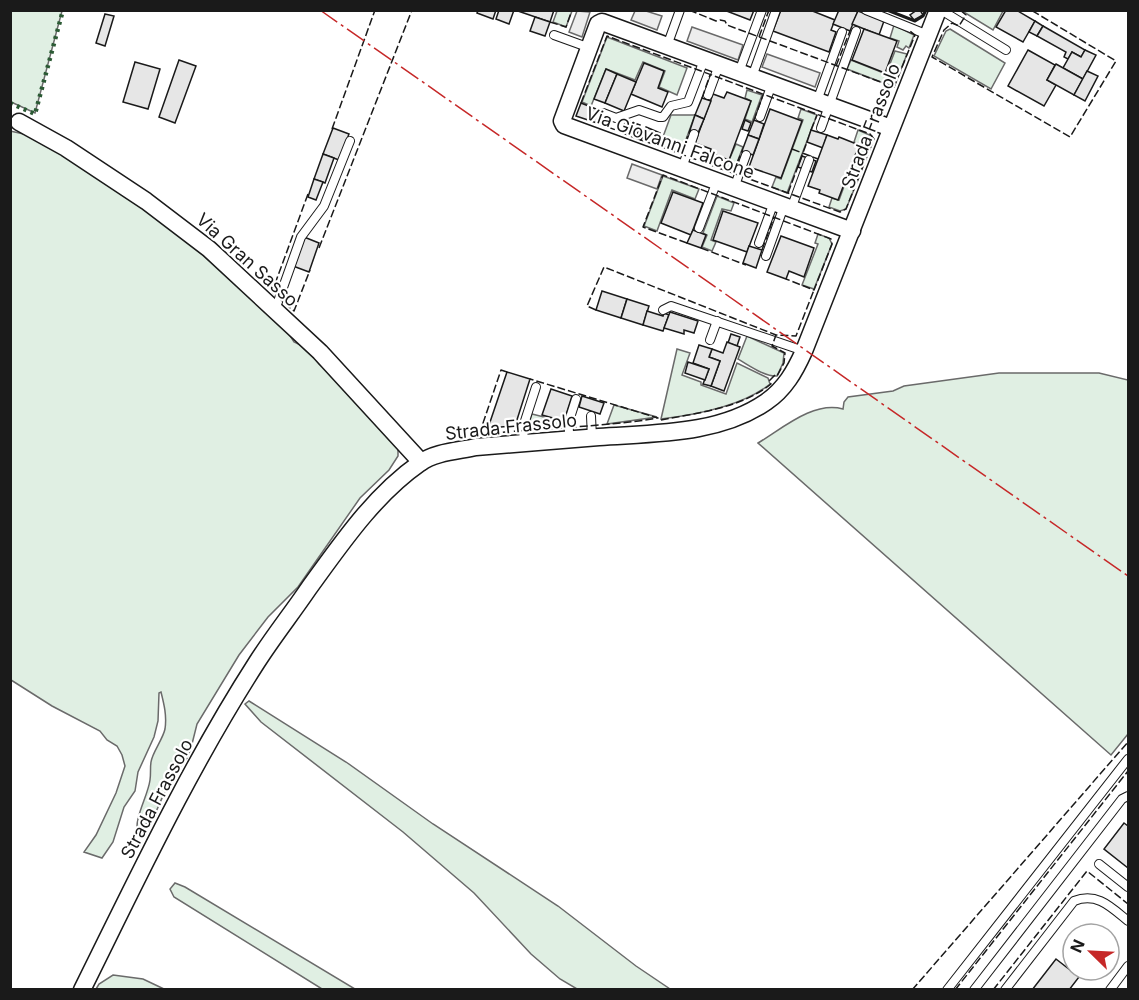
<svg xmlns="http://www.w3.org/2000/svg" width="1139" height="1000" font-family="Inter,sans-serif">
<rect width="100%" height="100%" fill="#fff"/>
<g fill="#e0efe3" stroke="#6a6a6a" stroke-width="1.5">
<path d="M11,10L62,11L35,113L11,102Z"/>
<path d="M557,11H572L566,27L553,22Z"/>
<path d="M962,11H1003L993,30Z"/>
<path d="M894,25L914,35L909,48L906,46L903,50L897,47L899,41L890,38Z"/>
<path d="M950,29L1005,63L991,89L934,56L946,31Z"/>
<path d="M607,37L687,68L677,95L659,87L665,71L643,62L635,80L606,69L591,106L582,102Z"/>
<path d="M895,51L907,54L894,87L847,69L851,60L886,74Z"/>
<path d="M747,90L762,95L752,122L745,119L751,101L745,98Z"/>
<path d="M801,109L817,115L787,193L772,187L776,177L781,179L803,120L798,118Z"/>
<path d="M671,115H695L681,153L660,145Z"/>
<path d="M858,130L872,136L873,139L860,173L850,169L859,144L854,142Z"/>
<path d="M10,131L33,136L66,154L181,236L282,323L294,342L307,348L319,364L334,376L353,400L398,444V456L389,470L360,498L298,587L268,617L239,655L197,724L191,748L187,758L170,780L155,814L138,833C133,820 148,796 150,780C151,774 150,768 151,762C152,753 163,739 165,729C167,716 164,704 161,692L159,693L158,721L154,737L138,772L135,791L124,807L113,842L102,858L84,852L96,835L116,793L125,766L122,755L117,746L107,740L100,731L52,706L11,680Z"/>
<path d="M736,144L743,147L733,173L719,168L723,158L729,160Z"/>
<path d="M850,170L860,175L846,209L840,211L829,207L832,198L839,200Z"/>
<path d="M663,176L699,189L695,199L672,190L657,231L644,226Z"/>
<path d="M717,196L734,203L731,211L722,209L711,240L716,242L712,251L702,247L707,235L703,233Z"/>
<path d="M818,234L829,238L832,244L814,289L802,285L818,244L815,243Z"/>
<path d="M747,336L784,353L783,363L777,376C766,377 749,366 738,359Z"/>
<path d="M677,349L690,353L682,375L701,382V385L726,394L737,363L768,378L770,384C743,406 695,415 661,419Z"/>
<path d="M999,373H1099L1128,380V734L1111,755L758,443C783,428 813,401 843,409L844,402L848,397L893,391L904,386Z"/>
<path d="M614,405L657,417L607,424Z"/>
<path d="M532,414L564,422L563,427L527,429Z"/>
<path d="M249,701L346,762L433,824L558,906L636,966L670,989H577L560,979L531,954L474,893L403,832L261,722L245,704Z"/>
<path d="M175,883L185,887L355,989H322L174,897L170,889Z"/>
<path d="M113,975L143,979L164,989H96L99,984Z"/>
</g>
<g fill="#ededed" stroke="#6a6a6a" stroke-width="1.5">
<path d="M577,11L590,12L582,37L569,32Z"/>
<path d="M635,11H646L662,16L657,30L631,20Z"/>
<path d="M692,27L743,45L738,60L687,41Z"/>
<path d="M767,54L820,73L815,87L762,67Z"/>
<path d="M632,164L662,175L657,189L627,178Z"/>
</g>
<g fill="#e6e6e6" stroke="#1a1a1a" stroke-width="1.5">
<path d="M478,10H496L493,19L477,13Z"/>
<path d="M499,10H514L509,24L496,19Z"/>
<path d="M515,10H554L550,22Z"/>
<path d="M724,10H754L750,20Z"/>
<path d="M781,10H810L835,20L831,30L836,32L829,52L773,31Z"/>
<path d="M839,10L858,11L850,31L833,24Z"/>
<path d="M917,10H920L923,15L914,20L910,15Z"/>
<path d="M1006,10H1016L1035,21L1023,42L996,27Z"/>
<path d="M858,11L884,21L879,35L852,24Z"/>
<path d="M105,14L114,16L105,46L96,43Z"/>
<path d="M535,17L550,22L545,36L530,31Z"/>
<path d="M1035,21L1043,26L1037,36L1029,32Z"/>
<path d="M1043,26L1085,50L1081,57L1072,52L1068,59L1064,57L1066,52L1037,36Z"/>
<path d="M864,29L897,41L885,73L852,60Z"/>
<path d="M1028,50L1055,65L1047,80L1056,85L1044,106L1008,86Z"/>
<path d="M1085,50L1096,55L1083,79L1063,68L1072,52L1081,57Z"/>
<path d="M179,60L196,66L175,123L159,117Z"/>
<path d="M135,62L160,69L148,109L123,102Z"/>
<path d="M644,63L664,71L658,88L668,92L662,107L631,94Z"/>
<path d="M1056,64L1083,79L1074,95L1047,80Z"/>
<path d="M606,69L617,74L605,103L594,99Z"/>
<path d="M1087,71L1098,76L1085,101L1074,95Z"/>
<path d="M617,74L636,82L624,111L605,103Z"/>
<path d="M727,92L751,101L729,160L710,153L711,149L695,143L713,94L724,98Z"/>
<path d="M702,98L711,101L704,119L695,115Z"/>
<path d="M581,103L601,111L597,123L576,116Z"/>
<path d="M770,109L802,121L781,178L749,167Z"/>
<path d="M695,115L704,119L698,133L690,130Z"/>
<path d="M626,120L640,125L635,138L621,132Z"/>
<path d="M745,120L751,123L748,131L742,129Z"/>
<path d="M754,120L764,124L759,139L748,135Z"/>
<path d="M646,127L660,133L656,145L641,140Z"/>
<path d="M333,128L349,134L339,160L323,154Z"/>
<path d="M640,128L645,130L641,140L635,138Z"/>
<path d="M811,130L827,135L823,148L807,142Z"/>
<path d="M748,135L759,139L753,155L742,151Z"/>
<path d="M827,135L838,139L839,137L859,145L838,200L819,193L820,190L808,186Z"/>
<path d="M323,154L334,158L325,183L314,179Z"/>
<path d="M802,156L816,161L812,172L798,167Z"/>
<path d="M314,179L323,182L316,200L308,197Z"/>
<path d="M673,192L703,203L691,235L661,223Z"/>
<path d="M723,211L758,223L747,252L713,240Z"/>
<path d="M693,230L706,235L701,248L687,243Z"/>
<path d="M781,236L814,248L804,277L789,271L786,279L767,272Z"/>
<path d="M304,237L319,243L309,272L293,266Z"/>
<path d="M749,246L762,250L756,268L743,263Z"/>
<path d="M602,291L627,299L621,318L596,310Z"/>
<path d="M627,299L649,306L643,325L621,318Z"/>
<path d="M647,311L663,316L664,313L669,315L663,331L643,325Z"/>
<path d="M670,312L698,321L694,333L684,330V334L664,328Z"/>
<path d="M731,334L740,337L737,346L728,343Z"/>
<path d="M727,342L740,347L724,391L711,386L720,361L709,357L712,349L723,353Z"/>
<path d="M699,345L712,349L709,357L720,361L711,386L703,384L709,369L693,363Z"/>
<path d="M688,362L709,369L705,380L685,373Z"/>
<path d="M507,372L530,379L515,426L488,428Z"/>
<path d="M551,389L572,396L564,421L542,415Z"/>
<path d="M582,396L604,403L600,414L579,407Z"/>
<path d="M1124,823L1128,826V868L1104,849Z"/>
<path d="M1056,959L1079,977L1069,990H1032Z"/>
</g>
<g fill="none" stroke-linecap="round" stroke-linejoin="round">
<g stroke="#1a1a1a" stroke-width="10">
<g id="lane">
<path d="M866,10L928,35"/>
<path d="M941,10L1006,50"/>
<path d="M554,35L590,48"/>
<path d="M667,46L680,10"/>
<path d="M739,72L762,10"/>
<path d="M752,77L776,10"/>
<path d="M708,95L719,65"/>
<path d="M817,101L842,32"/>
<path d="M603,113L616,118L639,110L659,117H663L671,106L688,102L704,60"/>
<path d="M760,117L772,84"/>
<path d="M821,128L856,31"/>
<path d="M682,168L694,134"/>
<path d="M734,188L746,155"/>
<path d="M791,209L809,160"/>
<path d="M699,228L717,181"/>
<path d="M759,243L774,202"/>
<path d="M766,256L784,206"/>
<path d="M275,310L301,237L324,206L350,141"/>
<path d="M663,310L671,306L804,351"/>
<path d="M710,340L717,321"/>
<path d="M591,416L592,438"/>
<path d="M570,439L568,424L576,399"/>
<path d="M524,443L523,427L536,387"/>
<path d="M1099,864L1128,887"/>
<path d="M947,990L1128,759"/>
<path d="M974,990L1122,799L1128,796"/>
<path d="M1005,990L1074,901C1097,892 1111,907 1128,921"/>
<path d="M1110,990L1128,966"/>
</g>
</g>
<g stroke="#1a1a1a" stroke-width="19">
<g id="street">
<path d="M19,122L66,148L146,201L209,249L320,352L421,462"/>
<path d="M852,231L564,125L562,121L598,24L602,22L891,128"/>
<path d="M82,990C137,879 190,766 257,662C273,637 292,613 309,588C341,544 374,495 420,463C435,452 458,451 476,447C517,444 558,440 599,437C654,433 718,435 766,402C785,389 795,371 804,351L938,10"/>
</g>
</g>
<use href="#lane" stroke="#fff" stroke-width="8"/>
<use href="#street" stroke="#fff" stroke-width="16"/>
<path stroke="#2b5a34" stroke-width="4.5" stroke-dasharray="3 4.5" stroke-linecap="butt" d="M10,103L35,114L63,10"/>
<g stroke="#1a1a1a" stroke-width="1.5" stroke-dasharray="8 3" stroke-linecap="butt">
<path d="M689,10L716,21L720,20L725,21L727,25L894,87L915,35L910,31"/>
<path d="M960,10L966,15L959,26L952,23L944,30L932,57L1070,137L1116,61L1031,10"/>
<path d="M550,22L566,27L572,10"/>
<path d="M759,37L769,10"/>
<path d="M836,66L850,31"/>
<path d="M702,98L710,75"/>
<path d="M581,103L607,36L870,134L874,139L846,209L840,212L656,145"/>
<path d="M754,120L763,95"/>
<path d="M597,123L621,132"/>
<path d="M332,129L375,10"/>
<path d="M811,130L817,115"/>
<path d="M792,149L818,159"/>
<path d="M681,154L690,130"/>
<path d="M733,173L742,151"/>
<path d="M788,193L807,142"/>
<path d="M308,194L272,292L294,311L310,270"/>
<path d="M687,243L643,227L663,175L831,239L832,244L814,290L786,279"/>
<path d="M319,248L412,10"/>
<path d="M701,248L746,265"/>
<path d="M762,250L774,217"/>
<path d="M596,310L587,306L604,267L776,335"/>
<path d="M507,372L501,370L479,435C538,427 599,428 658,418L530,379"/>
<path d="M661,420C698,413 741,408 771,384L769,381L775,375L777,376L784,363L785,353L772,346L776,335L796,336L814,290"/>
<path d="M912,990L1128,742"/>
<path d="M955,990L1128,771"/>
<path d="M993,990L1087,871L1128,904"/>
</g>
<path stroke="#1a1a1a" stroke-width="3" d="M887,10L915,21L923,16L926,10"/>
<path stroke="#c62828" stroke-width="1.5" stroke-dasharray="21 4.5 3 4.5" stroke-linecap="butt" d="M320,10L1128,576"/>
</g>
<g text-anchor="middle" stroke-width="4.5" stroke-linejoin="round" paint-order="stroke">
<g font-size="18" fill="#1a1a1a" stroke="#fff">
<text transform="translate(871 126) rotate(-69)" y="6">Strada Frassolo</text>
<text transform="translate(670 143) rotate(20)" y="6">Via Giovanni Falcone</text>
<text transform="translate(247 260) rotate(42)" y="6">Via Gran Sasso</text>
<text transform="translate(511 427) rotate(-6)" y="6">Strada Frassolo</text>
<text transform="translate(157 799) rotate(-62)" y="6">Strada Frassolo</text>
</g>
</g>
<rect width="1139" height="1000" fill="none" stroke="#1a1a1a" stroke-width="24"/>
<g transform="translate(1091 952) rotate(294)"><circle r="28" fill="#ffffff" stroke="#a3a3a3" stroke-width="1.5"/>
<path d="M0-4.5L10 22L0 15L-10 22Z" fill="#c62828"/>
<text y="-9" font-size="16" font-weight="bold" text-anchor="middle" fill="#1a1a1a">N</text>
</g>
</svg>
